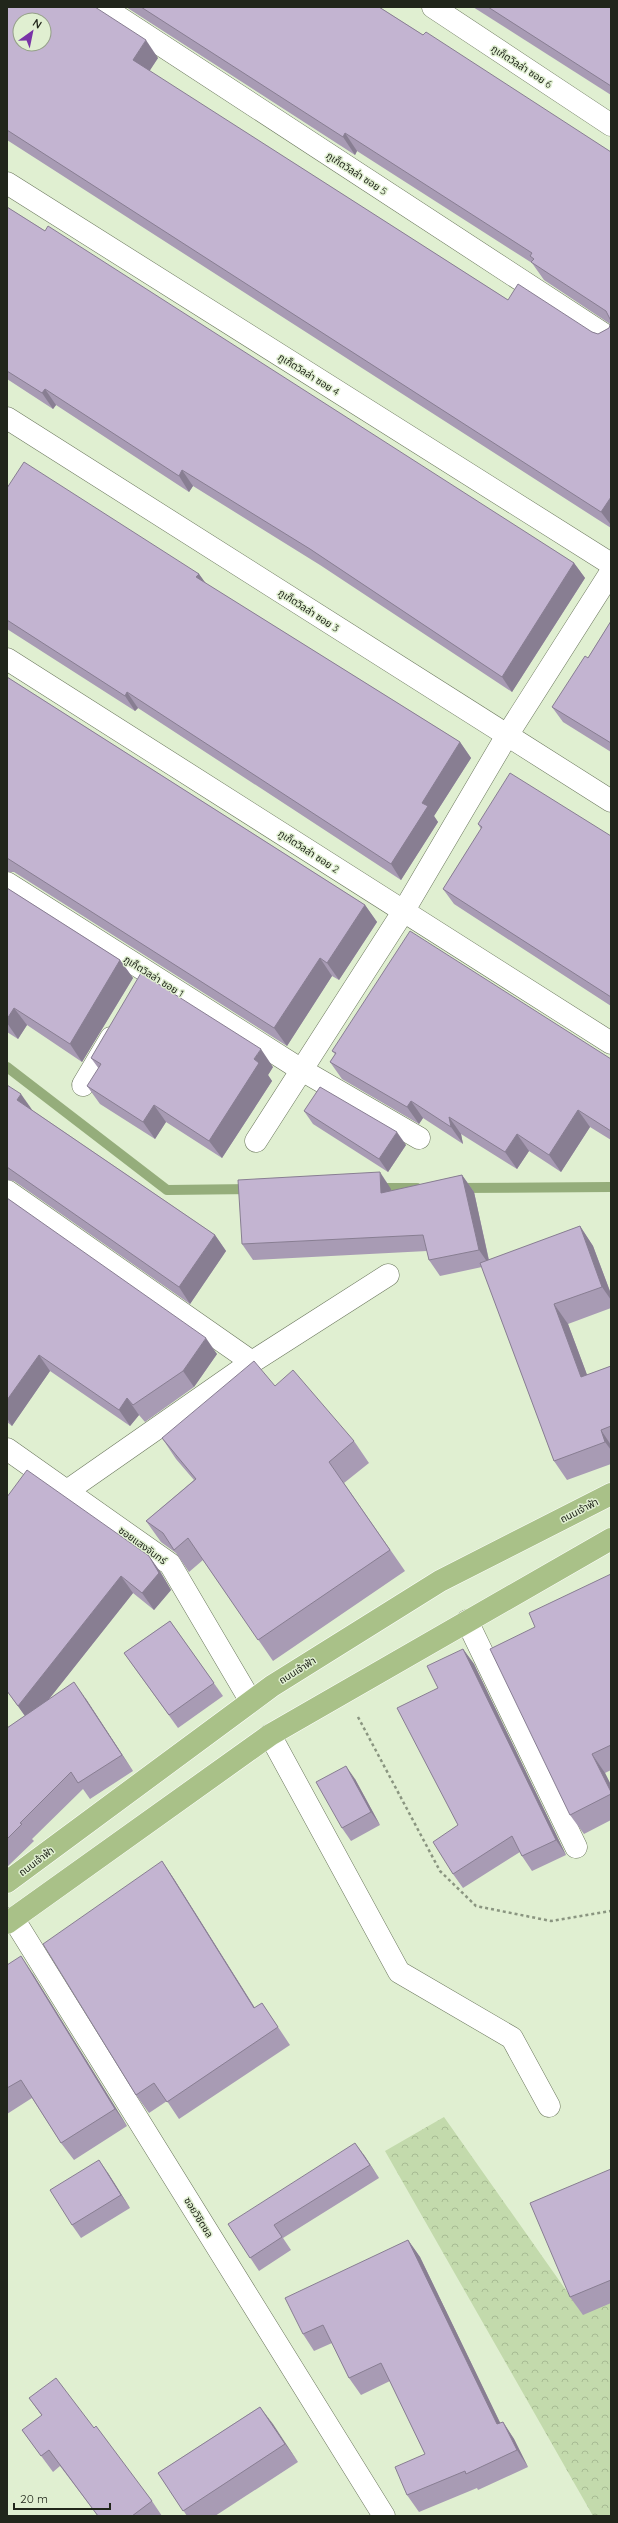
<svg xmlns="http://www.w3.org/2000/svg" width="618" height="2523" font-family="Quicksand,'Noto Sans Thai',sans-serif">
<defs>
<pattern id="forest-crowns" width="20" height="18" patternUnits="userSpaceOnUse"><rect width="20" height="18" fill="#c3daac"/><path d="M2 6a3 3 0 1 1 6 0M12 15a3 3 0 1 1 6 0" fill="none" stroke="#a7bb93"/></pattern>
</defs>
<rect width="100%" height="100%" fill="#e0efd1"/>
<path fill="url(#forest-crowns)" d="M444,2117L580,2310L611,2299V2516H593L385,2151Z"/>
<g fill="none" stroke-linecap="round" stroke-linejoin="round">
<g stroke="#95ad7b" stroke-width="10">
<path d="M7,1067L167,1190L253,1189"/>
<path d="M377,1188H417"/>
<path d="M457,1188L611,1187"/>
</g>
<g stroke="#6b775d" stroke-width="23">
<g id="minor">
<path d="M103,7L611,339"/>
<path d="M433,7L611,125"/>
<path d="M7,183L611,564"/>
<path d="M7,418L611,801"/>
<path d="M7,659L611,1043"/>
<path d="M7,883L300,1069L419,1138"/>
<path d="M83,1085L111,1038"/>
<path d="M256,1141L403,912L506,737L611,572"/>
<path d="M7,1191L252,1362"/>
<path d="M7,1449L170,1564L250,1700"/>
<path d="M67,1491L252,1362L388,1275"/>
<path d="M467,1621L576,1847"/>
<path d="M270,1735L399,1972L512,2038L549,2106"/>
<path d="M13,1918L384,2516"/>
</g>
</g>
<g stroke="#fff" stroke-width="23">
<g id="major">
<path d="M7,1882L272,1686L440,1581L611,1494"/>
<path d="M7,1923L270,1735L611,1539"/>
</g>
</g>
<path stroke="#8a9580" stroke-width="2.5" stroke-dasharray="3 3" stroke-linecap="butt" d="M358,1717L440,1871L476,1906L551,1921L611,1911"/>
<use href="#minor" stroke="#fff" stroke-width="22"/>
<use href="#major" stroke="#a9c188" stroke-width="22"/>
</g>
<g fill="#a89bb4">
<path d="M7,7L158,58L149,71L508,300L598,334L609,328L610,324L544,280L532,263L357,151L355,155L126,7H379L423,35L611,152V528L7,140Z"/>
<path d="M473,7H611V95Z"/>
<path d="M7,207L574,563L585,578L512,692L320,565L193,486L189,492L56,405L53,409L7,379Z"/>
<path d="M7,488L199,574L205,583L460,742L471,758L434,816L438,822L401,880L138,708L135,711L7,629Z"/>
<path d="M611,621V752L563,722L552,707L588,658Z"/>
<path d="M7,677L365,905L377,922L339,980L332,976L287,1046L14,872H7Z"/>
<path d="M478,824L611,836V1006L454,904L443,889L481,829Z"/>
<path d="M7,888L120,960L133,978L82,1062L27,1025L18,1039L7,1032Z"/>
<path d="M332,1051L611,1059V1140L590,1127L561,1172L529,1151L517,1169L461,1134L463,1144L423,1118L419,1124L342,1079L330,1062L335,1054Z"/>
<path d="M91,1058L273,1067L268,1075L272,1081L222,1158L166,1122L155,1139L100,1104L87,1086L99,1069Z"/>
<path d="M7,1085L32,1110L215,1235L226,1251L190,1304L14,1181L7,1180Z"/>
<path d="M304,1111L406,1145L388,1172L313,1124Z"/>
<path d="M462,1175L474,1192L489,1260L580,1226L593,1246L611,1294V1308L568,1324L587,1375L611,1366V1464L567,1480L554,1461L482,1267L440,1276L429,1260L427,1251L253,1260L242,1244L391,1189V1191Z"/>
<path d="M7,1198L217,1354L194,1387L145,1422L139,1415L130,1426L50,1371L12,1426L7,1422Z"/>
<path d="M275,1386L354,1441L369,1463L344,1483L405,1571L273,1661L203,1560L189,1572L176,1553L161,1542L146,1521L194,1480L176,1459L162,1438Z"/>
<path d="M7,1497L149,1556L161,1573L171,1590L154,1610L133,1593L49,1699H86L133,1771L90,1799L83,1789L32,1839L34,1841L7,1867V1728L25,1716L7,1691Z"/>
<path d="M611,1574V1770L605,1773L611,1785V1820L584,1834L570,1815L535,1627Z"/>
<path d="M170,1621L223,1696L178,1728L124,1653Z"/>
<path d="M463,1649L474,1664L566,1855L532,1871L522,1856L520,1852L463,1888L453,1874L458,1825L438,1688Z"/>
<path d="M355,1779L380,1825L351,1841L342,1828Z"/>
<path d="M162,1861L174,1879L255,2008L262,2003L290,2045L179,2119L167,2101L149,2113L136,2095Z"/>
<path d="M7,1965L33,1974L127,2126L74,2160L61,2143L32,2098L7,2114Z"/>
<path d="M364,2155L379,2178L283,2238L291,2250L259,2271L228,2224Z"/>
<path d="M611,2169V2303L583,2315L570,2297Z"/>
<path d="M108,2173L130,2208L81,2238L72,2225Z"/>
<path d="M408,2240L420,2257L500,2423L503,2422L514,2439L528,2467L478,2490L477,2488L419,2512L407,2495L425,2454L390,2381L361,2395L349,2378L332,2343L314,2351L303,2334Z"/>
<path d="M29,2398L94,2428L152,2501L162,2516H98L60,2466L53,2472L22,2430L42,2416Z"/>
<path d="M260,2407L298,2462L215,2516H187L158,2473Z"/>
</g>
<g fill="#887e92">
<path d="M146,40L158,58L145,78L133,60Z"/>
<path d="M345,133L357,151L355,155L343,137Z"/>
<path d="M45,389L56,405L53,409L42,393Z"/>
<path d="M182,470L193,486L189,492L179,476Z"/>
<path d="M611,497V525L601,512Z"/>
<path d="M574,563L585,578L512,692L502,677Z"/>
<path d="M199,574L210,589L196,577Z"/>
<path d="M127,692L138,708L135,711L125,696Z"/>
<path d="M460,742L471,758L434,816L438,822L401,880L391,864L422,803Z"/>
<path d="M365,905L377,922L339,980L327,963Z"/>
<path d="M320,958L332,976L287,1046L274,1028Z"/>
<path d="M120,960L133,978L82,1062L70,1044Z"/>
<path d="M14,1008L27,1025L18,1039L7,1023V1019Z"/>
<path d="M261,1049L273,1067L268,1075L272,1081L222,1158L209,1141L254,1059Z"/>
<path d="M21,1094L33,1111L17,1100Z"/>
<path d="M411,1101L423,1118L419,1124L407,1107Z"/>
<path d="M154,1105L166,1122L155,1139L143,1122Z"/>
<path d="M578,1110L590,1127L561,1172L549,1155Z"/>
<path d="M449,1117L461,1134L463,1144L451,1127Z"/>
<path d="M397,1132L406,1145L388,1172L379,1159Z"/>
<path d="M517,1134L529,1151L517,1169L505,1152Z"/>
<path d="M380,1172L391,1189L392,1209L381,1193Z"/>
<path d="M462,1175L474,1192L490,1266L479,1250Z"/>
<path d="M580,1226L593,1246L611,1294V1300L602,1287Z"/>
<path d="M215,1235L226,1251L190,1304L179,1287Z"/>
<path d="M554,1304L568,1324L595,1396L581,1377Z"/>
<path d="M206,1338L217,1354L194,1387L183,1371Z"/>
<path d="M39,1355L50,1371L12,1426L7,1418V1400Z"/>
<path d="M127,1398L139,1415L130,1426L119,1410Z"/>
<path d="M601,1430L611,1445V1450L605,1442Z"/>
<path d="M149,1556L161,1573L171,1590L154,1610L142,1593Z"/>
<path d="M121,1576L133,1593L30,1723L18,1706Z"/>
<path d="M463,1649L474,1664L566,1855L556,1840Z"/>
<path d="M74,1682L86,1699L133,1771L122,1755Z"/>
<path d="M592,1754L605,1773L611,1785V1792Z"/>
<path d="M346,1766L355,1779L380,1825L371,1812Z"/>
<path d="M162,1861L174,1879L266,2026L254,2008Z"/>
<path d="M21,1956L33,1974L127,2126L115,2109Z"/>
<path d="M355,2143L364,2155L379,2178L370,2165Z"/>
<path d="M99,2160L108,2173L130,2208L121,2195Z"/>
<path d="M408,2240L420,2257L509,2441L497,2424Z"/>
<path d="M260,2407L273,2424L298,2462L285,2444Z"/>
<path d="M503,2422L514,2439L528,2467L517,2450Z"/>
</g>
<g fill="#c3b4d1" stroke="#887e92" fill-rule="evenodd">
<path d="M7,7H95L146,40L133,60L508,300L518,284L592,332L598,334L609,328L611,322V497L601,512L7,130ZM20,20H44V44H20Z"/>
<path d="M141,7H379L423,35L426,32L611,152V321L606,311L531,262L534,259L530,256L532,253L345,133L343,137Z"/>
<path d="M488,7H611V86Z"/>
<path d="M7,207L45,231L48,226L574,563L502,677L310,549L182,470L179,476L45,389L42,393L7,371Z"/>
<path d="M24,462L199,574L196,577L460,742L422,803L428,806L391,864L127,692L125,696L7,620V488Z"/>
<path d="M611,621V743L552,707L585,656L588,658Z"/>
<path d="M7,677L365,905L327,963L320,958L274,1028L7,858Z"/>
<path d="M510,773L611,836V997L443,889L482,827L478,824Z"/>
<path d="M7,888L120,960L70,1044L14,1008L7,1019Z"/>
<path d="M410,931L611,1059V1131L578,1110L549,1155L517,1134L505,1152L449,1117L451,1127L411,1101L407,1107L330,1062L336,1053L332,1051Z"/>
<path d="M141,973L261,1049L254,1059L259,1063L209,1141L154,1105L143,1122L87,1086L101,1064L91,1058Z"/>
<path d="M7,1085L21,1094L17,1100L215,1235L179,1287L7,1167Z"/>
<path d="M320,1087L397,1132L379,1159L304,1111Z"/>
<path d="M380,1172L381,1193L462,1175L479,1250L429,1260L423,1235L242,1244L238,1180Z"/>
<path d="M7,1198L206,1338L183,1371L133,1405L127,1398L119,1410L39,1355L7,1400Z"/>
<path d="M580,1226L602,1287L554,1304L581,1377L611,1366V1426L601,1430L605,1442L554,1461L480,1263Z"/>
<path d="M254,1361L275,1386L293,1370L354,1441L329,1462L390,1550L258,1640L188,1538L174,1550L163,1533L146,1521L196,1479L162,1438Z"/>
<path d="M27,1470L149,1556L159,1573L142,1593L121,1576L18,1706L7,1691V1497Z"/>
<path d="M611,1574V1745L592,1754L611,1792V1794L570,1815L490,1649L535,1627L529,1613Z"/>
<path d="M170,1621L214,1683L169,1715L124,1653Z"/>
<path d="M463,1649L556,1840L522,1856L512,1836L453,1874L433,1842L458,1825L397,1708L438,1688L427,1666Z"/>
<path d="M74,1682L122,1755L78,1783L71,1772L20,1823L22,1824L7,1839V1728Z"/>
<path d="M346,1766L371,1812L342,1828L316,1782Z"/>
<path d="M162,1861L254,2008L262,2003L278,2027L167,2102L154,2083L136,2095L43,1944Z"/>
<path d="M21,1956L115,2109L61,2143L21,2080L7,2088V1965Z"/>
<path d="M355,2143L370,2165L274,2225L282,2237L250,2258L228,2224Z"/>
<path d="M99,2160L121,2195L72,2225L50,2190Z"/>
<path d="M611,2169V2280L570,2297L530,2203Z"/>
<path d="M408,2240L497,2424L503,2422L517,2450L466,2474L465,2471L407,2495L395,2467L425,2454L381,2363L349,2378L323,2325L303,2334L285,2298Z"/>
<path d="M56,2378L94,2428L96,2426L152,2501L132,2516H98L49,2450L41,2456L22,2430L42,2415L29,2398Z"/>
<path d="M260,2407L285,2444L183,2511L158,2473Z"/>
</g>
<g text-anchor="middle" stroke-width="3" stroke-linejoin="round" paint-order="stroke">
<g font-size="10" fill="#21261b" stroke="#e0efd1">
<text transform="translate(522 66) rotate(33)" y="4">ภูเก็ตวิลล่า ซอย 6</text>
<text transform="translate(357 173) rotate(33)" y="4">ภูเก็ตวิลล่า ซอย 5</text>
<text transform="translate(309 374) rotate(32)" y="4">ภูเก็ตวิลล่า ซอย 4</text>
<text transform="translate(309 610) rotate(33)" y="4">ภูเก็ตวิลล่า ซอย 3</text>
<text transform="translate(309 851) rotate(33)" y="4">ภูเก็ตวิลล่า ซอย 2</text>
<text transform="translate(154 976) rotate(32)" y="4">ภูเก็ตวิลล่า ซอย 1</text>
<text transform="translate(579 1510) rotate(-27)" y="4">ถนนเจ้าฟ้า</text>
<text transform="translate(143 1545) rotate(36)" y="4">ซอยแสงจันทร์</text>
<text transform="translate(297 1670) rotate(-32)" y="4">ถนนเจ้าฟ้า</text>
<text transform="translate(36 1861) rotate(-37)" y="4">ถนนเจ้าฟ้า</text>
<text transform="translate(199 2217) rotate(58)" y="4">ซอยวิชิตชล</text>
</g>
</g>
<rect width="618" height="2523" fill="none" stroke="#21261b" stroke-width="16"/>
<g transform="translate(32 32) rotate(33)"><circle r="19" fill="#e0efd1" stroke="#949f88"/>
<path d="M0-3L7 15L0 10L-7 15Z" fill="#7934a7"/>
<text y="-6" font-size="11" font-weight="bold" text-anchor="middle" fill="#21261b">N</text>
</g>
<path d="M14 2503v6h96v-6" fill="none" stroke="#21261b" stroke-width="2"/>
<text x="20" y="2503" font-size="12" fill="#21261b" stroke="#e0efd1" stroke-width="3" paint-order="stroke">20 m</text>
</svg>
